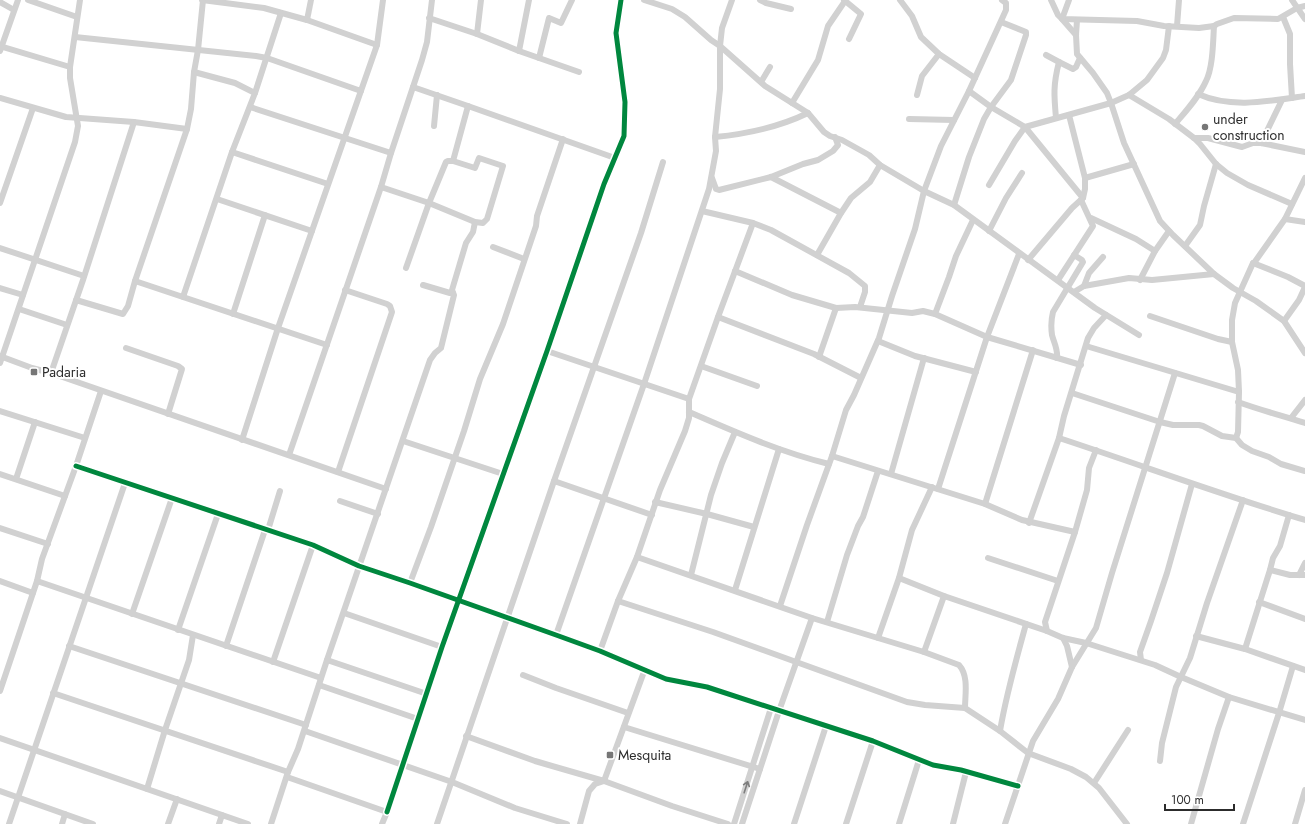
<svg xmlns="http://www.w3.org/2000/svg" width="1305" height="824" font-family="Jost,sans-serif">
<rect width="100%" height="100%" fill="#fff"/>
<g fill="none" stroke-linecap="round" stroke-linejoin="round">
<g stroke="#d1d1d1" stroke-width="6">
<path d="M28,0L77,17"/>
<path d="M202,0L264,8L307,20L377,45"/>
<path d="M644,0L672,9L685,17L711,40L720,46L765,86L808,113L824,132L830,136L842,140L869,155L880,165L924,191L954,205L1095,308L1139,335"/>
<path d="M760,0L766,3L791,9"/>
<path d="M844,0L861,14L849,39"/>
<path d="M900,0L912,16L921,37L939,54L975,78"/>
<path d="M1051,0L1058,15L1062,19L1137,21L1164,26L1199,28L1214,26L1217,24L1234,18L1278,19L1297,8L1305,6"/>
<path d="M1069,0L1062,19L1076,35"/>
<path d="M1292,0L1305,19"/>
<path d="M0,2L14,10"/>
<path d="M1283,17L1290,34V64L1292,98"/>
<path d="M429,18L477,34L519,51L529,0"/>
<path d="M307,20L311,0"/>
<path d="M1077,20L1076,35L1077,54L1093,73L1107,93L1111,103L1124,143L1160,221L1173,235L1214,274L1233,288L1256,301L1284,321L1305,353"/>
<path d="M1177,26L1179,0"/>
<path d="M477,34L481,0"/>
<path d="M75,37L256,56L267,58L361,91"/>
<path d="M0,46L70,67"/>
<path d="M0,51L18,0"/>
<path d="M519,51L579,72"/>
<path d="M1046,55L1059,62L1073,69L1076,67L1080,58"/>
<path d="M539,58L549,18L561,23L572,0"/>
<path d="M761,82L770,67"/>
<path d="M413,87L468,106L615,158"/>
<path d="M969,91L991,107L1025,127L1111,103L1129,95L1147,80L1163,58L1166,50L1169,26"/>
<path d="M255,93L281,13"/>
<path d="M1198,94C1231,109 1270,101 1305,96"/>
<path d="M917,95L922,76L939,54"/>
<path d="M1129,95L1169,119L1194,138L1200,144L1216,164L1227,173L1248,185L1292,204"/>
<path d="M0,98L66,117L134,122L187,129"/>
<path d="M792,103L818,60L828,26L845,1"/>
<path d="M250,107L391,153"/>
<path d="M1056,118C1054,96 1053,85 1059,62"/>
<path d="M909,119L954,120"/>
<path d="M1175,124C1186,111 1199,97 1206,81C1213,67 1213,42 1214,26"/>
<path d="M434,126L437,95"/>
<path d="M715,137C747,134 779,127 808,113"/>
<path d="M1194,138H1208L1242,147L1253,143H1261L1305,152"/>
<path d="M1261,143L1282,100"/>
<path d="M232,152L328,184"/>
<path d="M771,177L841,213"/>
<path d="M712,178L716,189L719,190L771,177L803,164L818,160L833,151L838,145L835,137"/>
<path d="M1085,178L1134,164"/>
<path d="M989,185L1015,141L1025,127L1083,198"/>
<path d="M381,187L429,203L475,222L483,223L487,219L503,166L479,158L475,168L453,161"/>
<path d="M217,199L312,231"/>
<path d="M0,203L33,108"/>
<path d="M954,205L969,157L984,119L991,107L1011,80L1026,35V32L1001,22"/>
<path d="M702,211L753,223L771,230L849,273L865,286V292L860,307"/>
<path d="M1091,218L1136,239L1155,251"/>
<path d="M1285,219L1305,222"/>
<path d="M989,231L1006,198L1022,173"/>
<path d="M1185,246L1200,225L1204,206L1216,164"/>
<path d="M493,247L524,259"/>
<path d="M0,248L84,276"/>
<path d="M817,255L841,213L851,198L870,182L880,165"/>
<path d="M1028,260L1072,208L1083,198L1085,189V178L1069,115"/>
<path d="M1253,263L1288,277L1305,286"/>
<path d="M406,268L429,203L446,162L448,161H453L468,106"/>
<path d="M735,271L792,295L836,308L855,307L912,313L923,311L935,314L987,337L1081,365"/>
<path d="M1058,280L1093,226L1081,200"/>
<path d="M1140,280L1155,251L1169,231"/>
<path d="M135,281L327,345"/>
<path d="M423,285L450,293H453"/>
<path d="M1084,286L1089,273L1103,257"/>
<path d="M0,288L23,295"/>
<path d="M1074,292L1084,286L1129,278L1152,280L1214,274"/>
<path d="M183,297L232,152L255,93L235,83L194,72"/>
<path d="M76,300L123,314L128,306L135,281L187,129L191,109L194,72L198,50L203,0"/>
<path d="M19,309L67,325"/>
<path d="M233,314L265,215"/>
<path d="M935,314L949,277L956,256L973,220"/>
<path d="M1150,316L1218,339L1232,342"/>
<path d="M718,317L814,354L861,378"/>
<path d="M1284,321L1299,300L1305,287"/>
<path d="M878,341L915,356L976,372"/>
<path d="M1086,346L1239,392"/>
<path d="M126,348L178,366L182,369L168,414"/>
<path d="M547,351L689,399"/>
<path d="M0,356L32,368L51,373L386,489"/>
<path d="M819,357L836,308"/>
<path d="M1057,358C1058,349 1054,343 1052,335C1051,328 1051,320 1053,312L1083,262L1082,260L1074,255"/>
<path d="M0,363L75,142L78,126L70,78V67L80,0"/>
<path d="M701,366L757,386"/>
<path d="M51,373L83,280L134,122"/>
<path d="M1072,393L1160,422L1173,425H1199L1203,426L1222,436L1236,438L1242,445L1252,451L1269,457L1281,464L1305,471"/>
<path d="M1238,402C1260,410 1283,416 1305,423"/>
<path d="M0,411L85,438"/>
<path d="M689,412C735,432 780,452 829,464"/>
<path d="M1291,418L1305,400"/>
<path d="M1059,438C1141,465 1222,495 1305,520"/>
<path d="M1236,438L1238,432L1239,392L1238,370L1232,342V320L1235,303L1253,263H1254L1285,219L1305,178"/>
<path d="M242,440L278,328L377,45L383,0"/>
<path d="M403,441L503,474"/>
<path d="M289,455L381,187L391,153L422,60L427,42L432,0"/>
<path d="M832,456L985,504L1022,520L1075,532"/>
<path d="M76,466L313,545L359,566L410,583L556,635L600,651L666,679L707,687L873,741L933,765L961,770L1018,786"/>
<path d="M338,472L392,312L390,306L387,304L345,290"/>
<path d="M0,474L65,496"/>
<path d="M891,474L924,358"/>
<path d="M16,479L35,422"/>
<path d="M554,481L652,515"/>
<path d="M938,489L987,337L1019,254"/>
<path d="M340,501L378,514"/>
<path d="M655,502L707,514L754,527"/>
<path d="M985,504L1033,350"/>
<path d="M1029,523L1059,438L1064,416L1088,338L1094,328L1106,315"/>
<path d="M0,528L48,544"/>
<path d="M268,530L280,491"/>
<path d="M637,557L812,618L924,652L959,665C969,676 965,695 965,708L1000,731L1028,753L1071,769L1086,777L1099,788L1127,824"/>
<path d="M988,558L1058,581"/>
<path d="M1270,570L1290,575H1305"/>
<path d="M691,575L711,495L722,463L735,432"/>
<path d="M1299,575L1305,563"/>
<path d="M899,578L944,596L1047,631L1063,638L1086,643L1155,665L1181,677L1229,697L1305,720"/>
<path d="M0,581L33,593"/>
<path d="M37,581L321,678"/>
<path d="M410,583L431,527L464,431L480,379L503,324L536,226L537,216L563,139"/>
<path d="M735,590L779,449"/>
<path d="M618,601L713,632L907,702L925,705L965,708"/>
<path d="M1259,602L1305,619"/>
<path d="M780,606L807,525L832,456L846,410L854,395L879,338L892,296L915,229L924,191L941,146L969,91L1006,10V3L1002,0"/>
<path d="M344,613L442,647"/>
<path d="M132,614L172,498"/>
<path d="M827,622L847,555L858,526L863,517L878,471"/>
<path d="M178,630L218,514"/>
<path d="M1047,631L1045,622L1075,532L1087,490L1089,468L1096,450"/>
<path d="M556,635L644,384L709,189L716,151L715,137L720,89V46L722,28L732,0"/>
<path d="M1196,636L1245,649L1305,670"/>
<path d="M878,638L899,578L912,530L932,487"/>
<path d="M1063,638L1067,646L1072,667"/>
<path d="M69,646L306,725"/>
<path d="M226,646L265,530"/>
<path d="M1245,649L1270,570L1273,558L1280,546L1289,515"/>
<path d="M600,651L618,601L637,557L660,490L685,431L689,418V399L718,317L753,223"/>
<path d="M924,652L944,596"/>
<path d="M327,660L427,694"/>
<path d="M1141,660L1140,652L1151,621L1167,573L1192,484"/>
<path d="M273,662L313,545"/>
<path d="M523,675L556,688L628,713"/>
<path d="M319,685L418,719"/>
<path d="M0,691L37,581L42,559L76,466L101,391"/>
<path d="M53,693L288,772"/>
<path d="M624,727L760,769"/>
<path d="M305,731L452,782L515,808L567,824"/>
<path d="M1000,731C1006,695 1016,660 1026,624"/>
<path d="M466,736L535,761L604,781L672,806L728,824"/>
<path d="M0,738L248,824"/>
<path d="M1160,761L1162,743L1176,687L1190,658L1207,603L1243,500"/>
<path d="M287,777L387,812L382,824"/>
<path d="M1094,783L1128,730"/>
<path d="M147,789L165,730L189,660L193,635"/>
<path d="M0,791L93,824"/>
<path d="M387,812L442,647L547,351L604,184L624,136L625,102L616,33L621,0"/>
<path d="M9,824L125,483"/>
<path d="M62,824L65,814"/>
<path d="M168,824L177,799"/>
<path d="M219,824L222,815"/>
<path d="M271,824L288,772L298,749L327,660L430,360L435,353L441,348L454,295L452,290L466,243L473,232L475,222"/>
<path d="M437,824L554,481L641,233L663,162"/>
<path d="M580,824L589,791L595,784L604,781L645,669"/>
<path d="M734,824L771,708"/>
<path d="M742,824L779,711L812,618"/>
<path d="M794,824L826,726"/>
<path d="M846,824L873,741"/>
<path d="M899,824L919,760"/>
<path d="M953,824L966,772"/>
<path d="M1005,824L1033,741L1058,699L1072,667L1096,628L1112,573L1175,373"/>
<path d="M1191,824L1218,729L1229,697"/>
<path d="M1243,824L1279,713L1293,666"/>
<path d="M1295,824L1305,790"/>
</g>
<g stroke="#fff" stroke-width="8">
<g id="cycleway">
<path d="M76,466L313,545L359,566L410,583L556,635L600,651L666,679L707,687L873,741L933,765L961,770L1018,786"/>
<path d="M387,812L442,647L547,351L604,184L624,136L625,102L616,33L621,0"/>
</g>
</g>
<use href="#cycleway" stroke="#00873e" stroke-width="5"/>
</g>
<defs><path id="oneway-shaft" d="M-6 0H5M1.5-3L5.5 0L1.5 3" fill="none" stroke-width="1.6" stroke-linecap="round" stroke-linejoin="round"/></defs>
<use stroke="#7e7e7e" href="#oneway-shaft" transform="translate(746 787) rotate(-72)"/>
<g fill="#767676" stroke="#fff" stroke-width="1.5">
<circle cx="1205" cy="127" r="4"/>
<rect x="30" y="368" width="8" height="8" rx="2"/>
<rect x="606" y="751" width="8" height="8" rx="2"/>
</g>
<g text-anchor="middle" stroke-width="4" stroke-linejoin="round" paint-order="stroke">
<g font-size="14" fill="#2c2c2c" stroke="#fff" text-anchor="start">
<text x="1213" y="124">under<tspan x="1213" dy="16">construction</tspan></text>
<text x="42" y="377">Padaria</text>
<text x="618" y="760">Mesquita</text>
</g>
</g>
<path d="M1165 804v6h69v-6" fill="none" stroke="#2c2c2c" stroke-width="2"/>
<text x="1171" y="804" font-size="12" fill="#2c2c2c" stroke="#ffffff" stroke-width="3" paint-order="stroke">100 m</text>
</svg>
